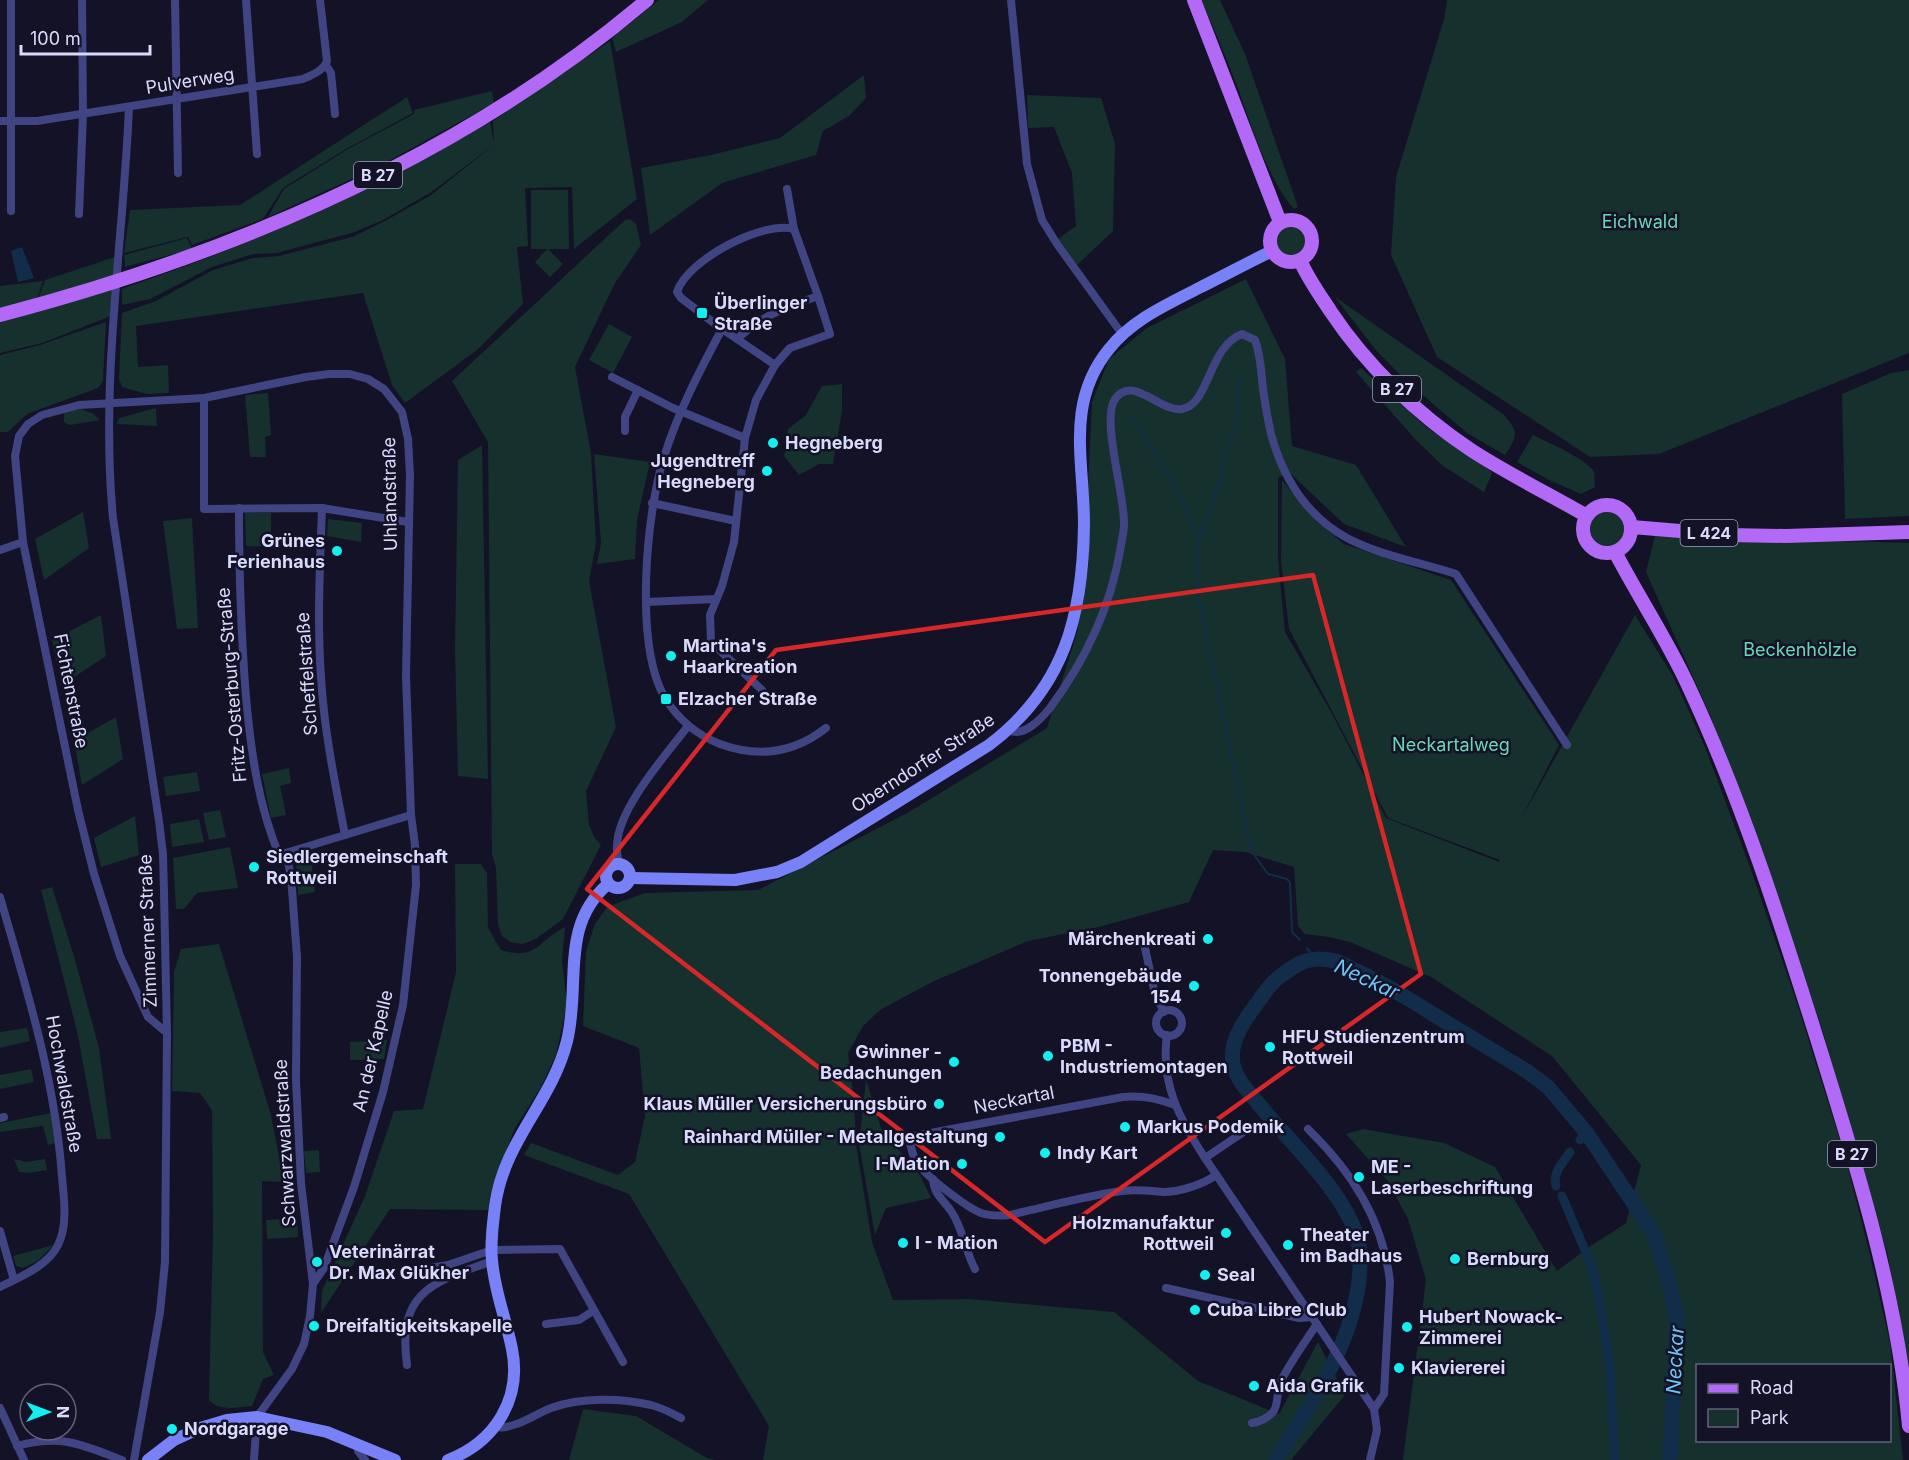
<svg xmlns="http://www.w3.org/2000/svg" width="1909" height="1460" font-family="Inter,sans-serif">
<rect width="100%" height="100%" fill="#131227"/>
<g fill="#15302d" fill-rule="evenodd">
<path d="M659,0H708L682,22L616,52L612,38Z"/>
<path d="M1201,0H1220L1245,54L1298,207L1294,209C1268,179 1252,128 1239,91C1227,60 1215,30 1201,0Z"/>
<path d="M1447,0H1909V353L1659,454L1590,457L1437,357L1391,255L1396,177L1444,19Z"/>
<path d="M610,41L637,199L574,249L572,187L525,188L528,246L517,247L523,304L477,350L405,403L392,385L363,293L136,326L138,367L168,365L169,393L147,394L122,387L119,379L122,313L156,301L213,270L253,258L279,256L352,237L385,221L431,195L495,144L430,193L383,220L355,232L277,253L253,254L212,267L150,299L122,305V289C168,272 215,256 260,237C340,205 416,164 490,122L494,143L493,121Z"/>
<path d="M864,75L866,98L849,116L823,131L816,155L722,183L650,235L641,168L711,155L780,138Z"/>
<path d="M492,91L494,103L374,169L268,217L284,189L348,149L414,114V110Z"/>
<path d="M1027,95L1101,98L1115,144L1113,231L1077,265L1058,239L1076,226L1072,173L1054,127L1028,128Z"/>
<path d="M407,97L413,113L346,149L283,188L263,219L192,245L188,237L124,253L130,210L240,205Z"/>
<path d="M531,190H568L569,249H548L563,264L550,277L535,262L547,249H531Z"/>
<path d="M630,219L636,224L641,245L615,283L575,367L591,453L596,543L589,581L616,727L586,791L589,825L595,838L601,845L563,919L536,939L522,944L510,942L502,936L498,924L496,868L492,854L488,442L452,381L625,220Z"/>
<circle cx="1290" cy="242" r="17"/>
<path d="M187,238L192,249L125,267L124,255Z"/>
<path d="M115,257L113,280L37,302L45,280Z"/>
<path d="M1246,279L1285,359L1292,446L1356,465L1406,547L1344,524L1291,474L1278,477V558L1285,632L1331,712L1386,818L1499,862L1500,860L1388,818L1289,629L1281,561L1282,480L1316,521L1344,544L1451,580L1559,745L1521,819L1635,615L1673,676L1705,747L1750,867L1795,997L1845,1156L1871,1259L1890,1343L1903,1460H1403L1426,1280L1408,1219L1387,1180L1346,1134L1363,1129L1444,1143L1495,1167L1557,1271L1589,1247L1626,1223L1641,1165L1552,1056L1431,977L1350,942L1329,937L1305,934L1298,926L1294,867L1245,852L1213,850L1189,902L1099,927L1028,941L932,982L880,1010L863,1026L848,1053L854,1101L856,1144L872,1242L893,1300L969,1299L1114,1312L1198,1381L1279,1414L1318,1342L1345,1395L1291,1460H763L769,1426L629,1194L524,1155L531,1143L618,1175L635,1162L645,1116L639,1048L583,1026L586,951L595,924L607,907L645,893L758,890L909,812L1047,728L1077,633L1089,562L1088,487L1092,402L1109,359L1147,328ZM1698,1366H1890V1440H1698Z"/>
<path d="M43,281L36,302L0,311V286Z"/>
<path d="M113,285L111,316L42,343L0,353V316Z"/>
<path d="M1335,297L1503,414C1519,432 1518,435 1505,455L1467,433L1404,379L1375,349Z"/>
<path d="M106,322L103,381L98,388L27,414L8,432H0V355L40,345Z"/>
<path d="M609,324L632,337L613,373L589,360Z"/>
<path d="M1361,368L1426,427L1484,465L1492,473L1484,492L1443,466L1416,440L1356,372Z"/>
<path d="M1909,370V516L1845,519L1842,394L1891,373Z"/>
<path d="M842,384V411L833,464H819L799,475L784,456L788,429L806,415L822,386Z"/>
<path d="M268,393L271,435L265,437L266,457H250L245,395Z"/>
<path d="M156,408L157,426L117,424L119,418Z"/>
<path d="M81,409L92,413L100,420L70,425L64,422V414L66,410Z"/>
<path d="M1533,435L1562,449L1583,461L1594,471L1595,487L1581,494L1551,481L1517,462Z"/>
<path d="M482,445L488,779L458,776L455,650L458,460Z"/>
<path d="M594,454L650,462L637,520L635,559L597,564L601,543Z"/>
<path d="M83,512L89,548L44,580L35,539Z"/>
<circle cx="1607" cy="529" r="17"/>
<path d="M245,513H271V547L246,546Z"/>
<path d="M192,518L198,628L177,629L163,521Z"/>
<path d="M328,519L362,523L361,542L327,536Z"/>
<path d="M1655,536L1909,543V1366L1888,1256L1823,1032L1780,904L1710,715L1646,572Z"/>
<path d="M101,615L106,656L62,685L52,640Z"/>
<path d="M116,717L123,759L82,785L74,741Z"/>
<path d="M289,768L291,783L280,786L286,815L271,818L262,774Z"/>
<path d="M197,772L200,791L166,796L163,777Z"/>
<path d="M220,810L226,837L209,840L203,813Z"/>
<path d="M135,816L139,855L101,867L94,838Z"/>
<path d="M199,819L204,842L172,847L170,824Z"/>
<path d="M230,847L238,888L197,893L184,909H176L173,858Z"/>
<path d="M310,852L315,892L298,895L296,860L297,856Z"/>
<path d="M455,864H481L487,873L488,928L501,950C537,961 536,942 565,927L562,960L567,1004L556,1055L541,1087L514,1130L490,1195L488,1210L390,1209L321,1313L322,1291L365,1196L394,1111L423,1109L456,972Z"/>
<path d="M52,887L74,956L99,1048L111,1139H97L77,1031L41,890Z"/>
<path d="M219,944L271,1115L284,1182L262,1181L263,1352L274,1375L263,1379L252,1406C238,1407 219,1412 209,1400L213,1231L212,1110L200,1093L172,1091L174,972L181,949Z"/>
<path d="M27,1028L30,1041L0,1048V1032Z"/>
<path d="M387,1040L384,1059L350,1060V1042Z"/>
<path d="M31,1069L34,1082L0,1089V1075Z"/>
<path d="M866,1079L881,1128L921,1177L931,1198L886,1208L875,1235L859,1144Z"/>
<path d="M52,1113L55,1143L48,1145L43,1126L0,1132V1123Z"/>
<path d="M319,1150L320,1172L306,1173L304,1151Z"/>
<path d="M14,1159L26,1162L45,1159L47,1170L28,1173L19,1172Z"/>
<path d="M297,1218L298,1237L267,1239L266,1220Z"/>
<path d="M53,1245C43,1257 37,1263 22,1268L16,1266L13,1256Z"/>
<path d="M583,1409L636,1416L707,1458L715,1460H569Z"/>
</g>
<path fill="#122d4a" d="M22,247L34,278L18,282L11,251Z"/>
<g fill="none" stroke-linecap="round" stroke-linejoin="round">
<g stroke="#122d4a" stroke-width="2">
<path d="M1239,376L1236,426L1224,456L1219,482L1199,542L1197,569L1199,600L1251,851L1268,874L1287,879L1290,883L1292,932L1300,940"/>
<path d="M1131,417C1157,456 1183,496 1199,541"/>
<path d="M1307,948L1316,960"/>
</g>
<g stroke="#122d4a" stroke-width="9">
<path d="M1580,1140L1586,1132"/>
<path d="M1556,1186C1552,1173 1563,1163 1570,1152"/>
<path d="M1562,1196L1593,1269L1600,1304L1610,1368L1615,1460"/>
</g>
<path stroke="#122d4a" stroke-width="15" d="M1276,1460C1314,1397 1363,1331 1360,1254C1358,1203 1288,1141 1257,1102C1248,1091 1236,1079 1233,1064C1229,1043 1243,1022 1255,1006C1262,997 1268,986 1278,978C1297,963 1309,955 1335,961C1341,962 1347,966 1352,969C1373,978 1392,989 1412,1001C1450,1025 1489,1048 1528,1072L1548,1087L1586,1132L1654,1234L1667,1275L1677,1318L1670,1460"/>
<g stroke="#404482" stroke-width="8">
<path d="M11,0V211"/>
<path d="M175,0L178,173"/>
<path d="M246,0L257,154"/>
<path d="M1011,0L1027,164L1042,220L1057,244L1122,334"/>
<path d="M326,65L331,73L335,114"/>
<path d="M129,108C123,244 100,381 113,518L159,821L163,854L164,893L167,1033L165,1262L160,1312L134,1460"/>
<path d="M0,121H37L303,79C312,75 323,71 327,61L320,0"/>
<path d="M787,189L794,229C763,220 687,260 677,292L681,298L722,329C700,370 678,412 664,457C646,514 634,645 665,698C678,719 697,735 720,744C758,758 794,753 826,728"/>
<path d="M79,214L83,114L82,0"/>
<path d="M722,329L737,339C762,315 787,307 818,296L794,229"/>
<path d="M737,339L775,365L790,348L830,334L818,296"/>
<path d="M612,377L673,408L745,438"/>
<path d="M204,398V509L322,508L408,522"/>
<path d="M625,431V417L638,390"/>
<path d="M652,503L736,521"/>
<path d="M239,508C239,572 241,634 246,697C251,752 258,804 279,855L411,815"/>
<path d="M322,508C320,565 317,621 321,677C324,730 335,783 345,835"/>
<path d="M0,550L23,542"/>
<path d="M646,602L716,599"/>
<path d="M762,690L711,642L710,615L722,586L734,542L745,438L756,400L775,365"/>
<path d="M1009,730C1023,738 1041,719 1050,708C1084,662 1110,609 1120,551C1121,543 1124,533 1124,524C1125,496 1101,419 1115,399C1133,374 1161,413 1182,409C1210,404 1208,347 1242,334L1255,340C1261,356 1261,372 1263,389C1265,404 1268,420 1271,434C1283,478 1307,516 1347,538C1379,555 1422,563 1456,574L1567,745"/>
<path d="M619,864C618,858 616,851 617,845C618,808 666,755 688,726"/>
<path d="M0,897C27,991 55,1078 62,1177C64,1199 68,1225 58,1245C48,1266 20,1277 0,1287"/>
<path d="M1145,948L1155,994L1164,1012"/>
<circle cx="1169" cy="1023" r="13"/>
<path d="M167,1033L148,1017L120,956L94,874L78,810L23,542L15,456L19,436L28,424L42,415L79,405L204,398L306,377L329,374H350L368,379L384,389L402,412L408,439L410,475L406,676L411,815L415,845L416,885L403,1005L383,1092L354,1187L324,1268L313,1284"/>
<path d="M1167,1035C1160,1083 1180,1120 1205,1158L1374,1409L1377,1430L1370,1460"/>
<path d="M1175,1105C1157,1098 1142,1095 1123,1097L909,1137C911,1147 912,1156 918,1164C927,1177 966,1207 981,1213C990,1216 999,1216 1009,1215C1046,1207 1084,1196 1122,1191C1137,1189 1150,1191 1164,1192C1180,1192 1204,1184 1216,1175"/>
<path d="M0,1118L4,1117"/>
<path d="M1308,1129C1352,1172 1383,1220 1390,1282L1384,1394L1374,1409"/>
<path d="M1205,1158L1254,1125"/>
<path d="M933,1179C934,1195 943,1199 951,1211C963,1228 965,1251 975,1269"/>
<path d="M0,1231L14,1280"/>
<path d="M430,1268L448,1265L492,1250L560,1249L623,1362"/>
<path d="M1166,1288L1299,1318L1312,1317"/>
<path d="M546,1324L579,1320L593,1311"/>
<path d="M407,1365C397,1291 432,1283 492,1261"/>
<path d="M0,1408L24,1460"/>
<path d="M1252,1423C1259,1422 1268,1418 1273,1412C1279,1405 1276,1391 1281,1381C1291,1361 1305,1342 1317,1324"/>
<path d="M495,1427C514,1430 533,1415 551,1408C581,1397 620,1398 651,1405C662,1408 672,1413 681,1418"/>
<path d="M358,1444V1451L365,1460"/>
<path d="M17,1446C61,1434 81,1444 122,1460"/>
<path d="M254,1460L257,1417L292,1369L304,1344L310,1316L313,1284L301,1183L296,1080L297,957L291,876L286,853"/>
</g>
<g stroke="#7881f6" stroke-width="12">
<circle cx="618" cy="876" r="12"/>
<path d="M631,878L735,880L777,872L801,862L989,745C1064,688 1083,617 1084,524C1084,461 1065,403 1109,349C1132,320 1166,305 1199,288C1223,276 1247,263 1272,251"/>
<path d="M148,1460L174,1440L200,1428L227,1420L257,1417L327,1432L395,1460"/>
<path d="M448,1460C495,1442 522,1399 512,1349C506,1319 494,1290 492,1260C490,1242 493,1224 495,1206C504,1140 552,1102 567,1041C581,985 559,926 608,884"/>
</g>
<g stroke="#b269f5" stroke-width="14">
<path d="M1194,0L1280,222"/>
<circle cx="1291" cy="241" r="21"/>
<path d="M1300,260C1308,279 1320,295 1331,312C1367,366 1417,414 1471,450C1508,474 1549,494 1587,516"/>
<path d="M0,315C233,254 462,157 647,0"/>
<circle cx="1607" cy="529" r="24"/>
<path d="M1632,527L1728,535L1786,536L1909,532"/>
<path d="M1615,552C1638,596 1666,638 1687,683C1741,798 1780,921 1818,1042C1857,1167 1897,1295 1909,1426"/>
</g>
</g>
<path fill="none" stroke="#d62828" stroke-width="4.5" stroke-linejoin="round" d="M1313,575L1421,974L1045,1242L587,889L776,650Z"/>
<g fill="#13efef" stroke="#131227" stroke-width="2">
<rect x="696" y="307" width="12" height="12" rx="3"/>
<circle cx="773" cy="443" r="6"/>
<circle cx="767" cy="471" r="6"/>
<circle cx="337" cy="551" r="6"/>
<circle cx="671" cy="656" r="6"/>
<rect x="660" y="693" width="12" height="12" rx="3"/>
<circle cx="254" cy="867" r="6"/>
<circle cx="1208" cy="939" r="6"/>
<circle cx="1194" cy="986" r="6"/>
<circle cx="1270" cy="1047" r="6"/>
<circle cx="1048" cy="1056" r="6"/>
<circle cx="954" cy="1062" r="6"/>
<circle cx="939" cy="1104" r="6"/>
<circle cx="1125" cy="1127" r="6"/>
<circle cx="1000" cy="1137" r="6"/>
<circle cx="1045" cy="1153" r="6"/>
<circle cx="962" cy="1164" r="6"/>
<circle cx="1359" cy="1177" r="6"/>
<circle cx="1226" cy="1233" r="6"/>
<circle cx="903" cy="1243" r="6"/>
<circle cx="1288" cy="1245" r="6"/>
<circle cx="1455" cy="1259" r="6"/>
<circle cx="317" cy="1262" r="6"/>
<circle cx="1205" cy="1275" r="6"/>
<circle cx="1195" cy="1310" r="6"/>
<circle cx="314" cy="1326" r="6"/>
<circle cx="1407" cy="1327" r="6"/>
<circle cx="1399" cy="1368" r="6"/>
<circle cx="1254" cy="1386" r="6"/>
<circle cx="172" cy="1429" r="6"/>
</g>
<g text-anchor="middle" stroke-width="5" stroke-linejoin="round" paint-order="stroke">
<g fill="#131227" stroke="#9e9ebc" stroke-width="1.5">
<rect x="354" y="162" width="48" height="26" rx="4.5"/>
<rect x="1373" y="376" width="48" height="26" rx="4.5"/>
<rect x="1680.5" y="520" width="57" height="26" rx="4.5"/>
<rect x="1828" y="1141" width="48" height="26" rx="4.5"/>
</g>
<g font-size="16" font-weight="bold" fill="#dadafc">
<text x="378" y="181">B 27</text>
<text x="1397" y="395">B 27</text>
<text x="1709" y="539">L 424</text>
<text x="1852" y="1160">B 27</text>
</g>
<g font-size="18" fill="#dadafc" stroke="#131227">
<text transform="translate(190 81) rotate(-9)" y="6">Pulverweg</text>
<text transform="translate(390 494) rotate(-91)" y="6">Uhlandstraße</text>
<text transform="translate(307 674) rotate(-94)" y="6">Scheffelstraße</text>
<text transform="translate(232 685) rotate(-95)" y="6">Fritz-Osterburg-Straße</text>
<text transform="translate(71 691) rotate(79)" y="6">Fichtenstraße</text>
<text transform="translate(923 763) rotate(-33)" y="6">Oberndorfer Straße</text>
<text transform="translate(148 931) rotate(-92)" y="6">Zimmerner Straße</text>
<text transform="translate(373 1051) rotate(-77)" y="6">An der Kapelle</text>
<text transform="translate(64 1084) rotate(80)" y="6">Hochwaldstraße</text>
<text transform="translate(1014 1100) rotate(-11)" y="6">Neckartal</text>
<text transform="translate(285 1143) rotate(-93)" y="6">Schwarzwaldstraße</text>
</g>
<g font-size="18" fill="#6ad8b2" stroke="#131227">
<text x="1640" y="228">Eichwald</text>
<text x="1800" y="656">Beckenhölzle</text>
<text x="1451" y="751">Neckartalweg</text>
</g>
<g font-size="18" font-weight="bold" fill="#dadafc" stroke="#131227" text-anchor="start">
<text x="714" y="309">Überlinger<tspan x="714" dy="21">Straße</tspan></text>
<text x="785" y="449">Hegneberg</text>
<text x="755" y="467" text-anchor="end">Jugendtreff<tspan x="755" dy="21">Hegneberg</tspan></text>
<text x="325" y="547" text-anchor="end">Grünes<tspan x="325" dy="21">Ferienhaus</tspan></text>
<text x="683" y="652">Martina's<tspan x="683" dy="21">Haarkreation</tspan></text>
<text x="678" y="705">Elzacher Straße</text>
<text x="266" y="863">Siedlergemeinschaft<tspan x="266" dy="21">Rottweil</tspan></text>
<text x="1196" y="945" text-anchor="end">Märchenkreati</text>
<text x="1182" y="982" text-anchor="end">Tonnengebäude<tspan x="1182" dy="21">154</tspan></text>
<text x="1282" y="1043">HFU Studienzentrum<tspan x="1282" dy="21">Rottweil</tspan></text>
<text x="1060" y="1052">PBM -<tspan x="1060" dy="21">Industriemontagen</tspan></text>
<text x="942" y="1058" text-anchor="end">Gwinner -<tspan x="942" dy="21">Bedachungen</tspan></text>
<text x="927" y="1110" text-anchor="end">Klaus Müller Versicherungsbüro</text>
<text x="1137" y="1133">Markus Podemik</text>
<text x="988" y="1143" text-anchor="end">Rainhard Müller - Metallgestaltung</text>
<text x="1057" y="1159">Indy Kart</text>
<text x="950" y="1170" text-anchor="end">I-Mation</text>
<text x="1371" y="1173">ME -<tspan x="1371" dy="21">Laserbeschriftung</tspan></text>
<text x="1214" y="1229" text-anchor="end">Holzmanufaktur<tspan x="1214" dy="21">Rottweil</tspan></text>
<text x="1300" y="1241">Theater<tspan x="1300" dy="21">im Badhaus</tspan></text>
<text x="915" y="1249">I - Mation</text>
<text x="329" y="1258">Veterinärrat<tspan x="329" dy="21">Dr. Max Glükher</tspan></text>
<text x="1467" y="1265">Bernburg</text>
<text x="1217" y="1281">Seal</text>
<text x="1207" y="1316">Cuba Libre Club</text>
<text x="1419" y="1323">Hubert Nowack-<tspan x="1419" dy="21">Zimmerei</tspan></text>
<text x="326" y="1332">Dreifaltigkeitskapelle</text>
<text x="1411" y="1374">Klaviererei</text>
<text x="1266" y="1392">Aida Grafik</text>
<text x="184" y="1435">Nordgarage</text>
</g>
<g font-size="20" font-style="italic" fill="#6fc5f5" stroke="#131227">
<text transform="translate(1367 979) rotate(25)" y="7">Neckar</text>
<text transform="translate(1675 1360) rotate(-87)" y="7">Neckar</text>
</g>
</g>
<rect x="1696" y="1364" width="195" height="78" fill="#131227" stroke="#63627c" stroke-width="1.5"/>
<rect x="1708" y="1384" width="30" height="9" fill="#b269f5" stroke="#63627c" stroke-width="1.5"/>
<text x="1750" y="1394" font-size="18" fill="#dadafc">Road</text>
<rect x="1708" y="1409" width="30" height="18" fill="#15302d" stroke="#63627c" stroke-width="1.5"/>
<text x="1750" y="1424" font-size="18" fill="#dadafc">Park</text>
<g transform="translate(48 1412) rotate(90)"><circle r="28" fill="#131227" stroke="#63627c" stroke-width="1.5"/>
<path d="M0-4.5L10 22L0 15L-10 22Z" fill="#13efef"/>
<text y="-9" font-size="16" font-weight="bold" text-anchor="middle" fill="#dadafc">N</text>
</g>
<path d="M21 45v9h129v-9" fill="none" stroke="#dadafc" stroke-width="3"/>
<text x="30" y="45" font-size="18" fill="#dadafc" stroke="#131227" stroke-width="4.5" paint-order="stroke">100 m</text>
</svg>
